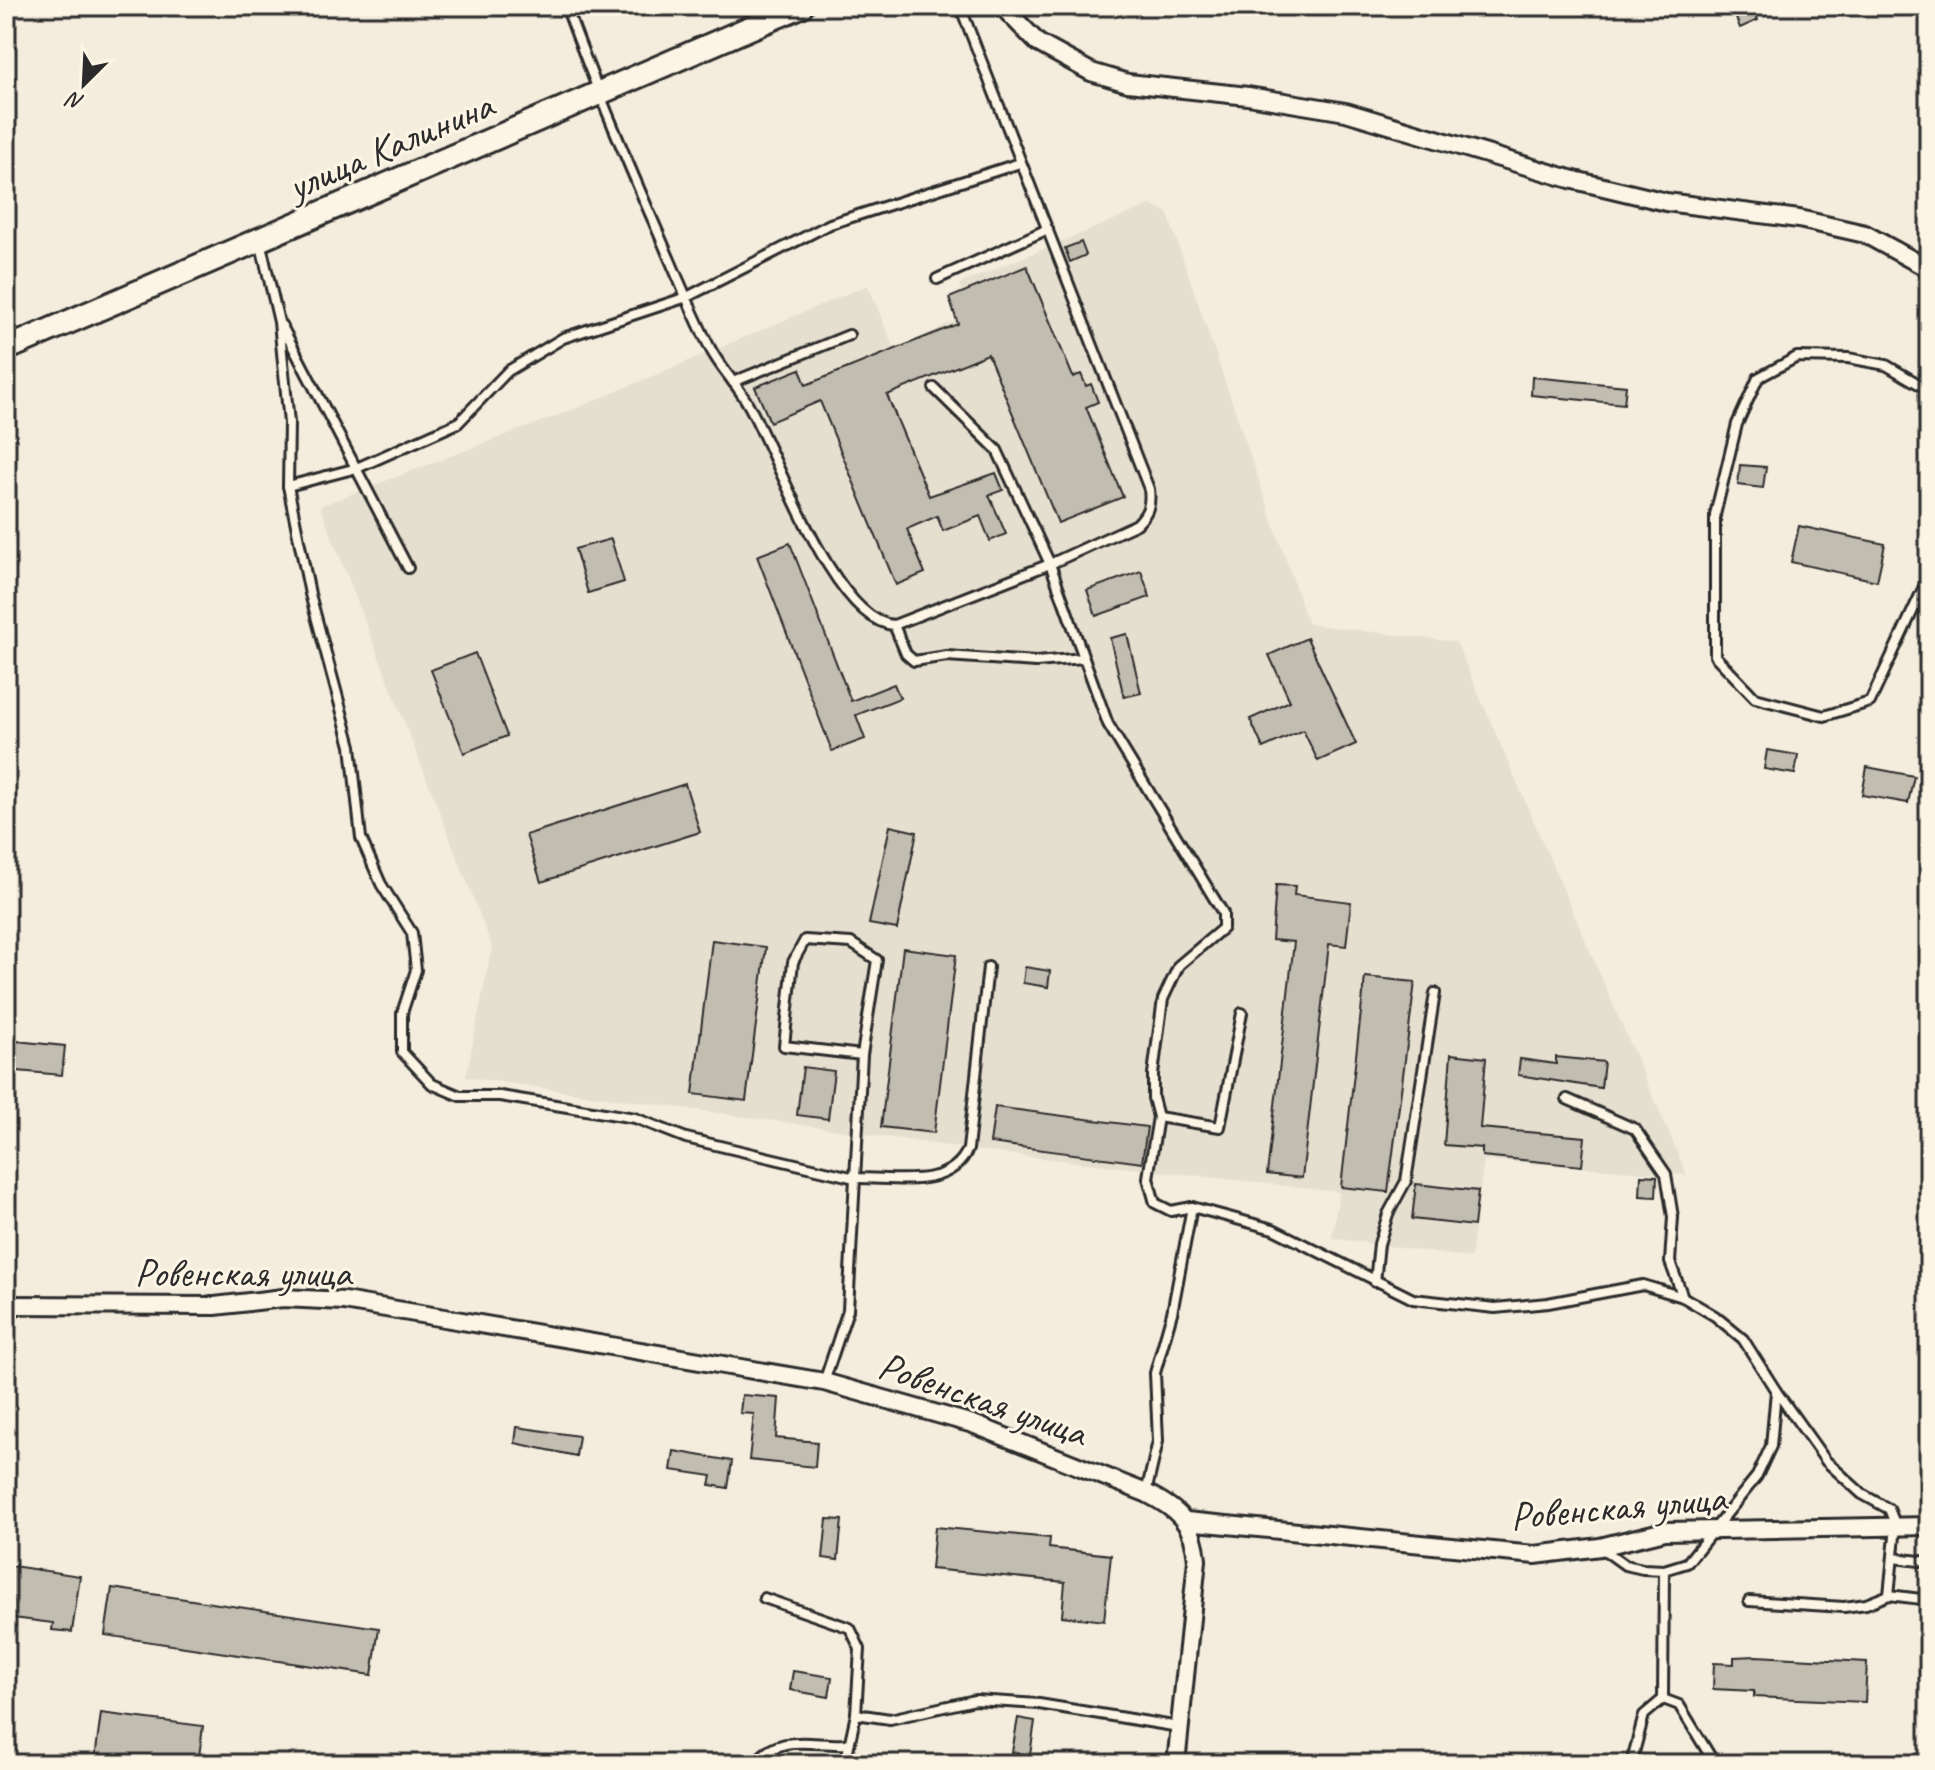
<svg xmlns="http://www.w3.org/2000/svg" width="1935" height="1770" font-family="Caveat,sans-serif">
<rect width="100%" height="100%" fill="#f4edde"/>
<filter id="ink" filterUnits="userSpaceOnUse"><feTurbulence type="fractalNoise" baseFrequency=".0125" numOctaves="2"/><feDisplacementMap in="SourceGraphic" scale="16" xChannelSelector="R" yChannelSelector="G"/><feConvolveMatrix kernelMatrix="1 2 1 2 8 2 1 2 1" color-interpolation-filters="sRGB"/></filter>
<g filter="url(#ink)">
<path fill="#e5dfd0" d="M1150,205L1167,212L1308,624L1456,642L1687,1175L1484,1160L1471,1258L1332,1238L1339,1192L990,1152L466,1077L492,946L320,506L577,408L868,285L894,349L970,314L959,284Z"/>
<g fill="#c2bdb1" stroke="#2b2b2b" stroke-width="2">
<path d="M1731,6H1752L1758,20L1740,28Z"/>
<path d="M1081,242L1086,255L1070,262L1065,248Z"/>
<path d="M1027,266L1073,377L1081,374L1086,386L1091,384L1098,402L1086,407L1123,497L1058,523L988,354L887,395L929,496L996,473L1003,490L989,495L1006,534L990,541L980,516L943,531L937,516L907,529L925,573L896,585L820,401L770,422L755,387L800,369L806,385L958,324L949,298Z"/>
<path d="M1532,377L1626,386L1624,404L1531,395Z"/>
<path d="M1740,465L1766,467L1763,488L1738,485Z"/>
<path d="M1799,526L1885,544L1877,581L1791,562Z"/>
<path d="M611,539L624,582L588,593L575,549Z"/>
<path d="M790,543L851,701L894,684L900,698L856,715L865,739L832,751L757,556Z"/>
<path d="M1141,571L1150,597L1096,616L1087,590Z"/>
<path d="M1127,634L1141,693L1124,697L1110,638Z"/>
<path d="M1307,638L1356,744L1318,761L1303,730L1263,748L1250,719L1290,701L1269,655Z"/>
<path d="M475,653L507,736L464,753L431,670Z"/>
<path d="M1767,750L1798,755L1795,774L1764,769Z"/>
<path d="M1867,767L1914,776L1908,803L1862,795Z"/>
<path d="M685,784L700,832L541,882L526,835Z"/>
<path d="M890,826L917,832L897,929L869,924Z"/>
<path d="M1276,885L1295,886L1294,895L1351,902L1346,946L1329,944L1302,1178L1267,1174L1294,942L1272,940Z"/>
<path d="M712,940L766,947L746,1101L693,1094Z"/>
<path d="M903,948L956,955L934,1133L881,1127Z"/>
<path d="M1025,967L1050,971L1048,987L1023,983Z"/>
<path d="M1365,977L1415,982L1388,1192L1341,1187Z"/>
<path d="M6,1040L65,1046L62,1075L6,1070Z"/>
<path d="M1451,1054L1486,1058L1480,1128L1585,1137L1582,1166L1482,1156V1148L1444,1145Z"/>
<path d="M1556,1057L1604,1062L1601,1088L1518,1075L1520,1059L1556,1064Z"/>
<path d="M803,1067L834,1071L828,1119L797,1115Z"/>
<path d="M995,1107L1147,1127L1142,1163L990,1143Z"/>
<path d="M1641,1175L1657,1176L1656,1197L1640,1196Z"/>
<path d="M1416,1184L1478,1191L1474,1226L1412,1219Z"/>
<path d="M742,1395L779,1398L776,1438L817,1442L815,1467L749,1460L754,1414L740,1413Z"/>
<path d="M517,1427L579,1436L576,1456L515,1443Z"/>
<path d="M674,1451L732,1461L728,1488L710,1485L712,1476L671,1470Z"/>
<path d="M827,1519L842,1520L838,1560L823,1558Z"/>
<path d="M935,1527L1050,1538L1049,1548L1111,1555L1104,1621L1062,1616L1065,1582L931,1569Z"/>
<path d="M6,1565L80,1576L72,1632L52,1630L53,1623L6,1617Z"/>
<path d="M112,1588L379,1628L372,1675L105,1635Z"/>
<path d="M1756,1656L1867,1662L1865,1702L1754,1697V1691L1713,1689L1714,1663L1734,1664V1657Z"/>
<path d="M793,1671L832,1677L829,1697L790,1690Z"/>
<path d="M101,1713L203,1726L198,1764H135L95,1759Z"/>
<path d="M1018,1718L1035,1721L1030,1755L1012,1752Z"/>
</g>
<g fill="none" stroke-linecap="round" stroke-linejoin="round">
<g stroke="#2b2b2b" stroke-width="14">
<g id="lane">
<path d="M566,6C594,83 625,157 658,232C675,271 691,311 710,348C720,368 737,384 748,404C776,452 834,622 894,625L1050,564L1137,524C1148,513 1151,505 1149,489L960,6"/>
<path d="M260,241L279,322L289,423L288,486L310,594L351,746L361,838L381,884L412,933L416,970L402,1013V1052L432,1084L460,1096H500L635,1118L686,1138L855,1178L848,1310L824,1382"/>
<path d="M937,279L1048,229"/>
<path d="M282,326L408,568"/>
<path d="M733,382L849,335"/>
<path d="M934,388L997,450L1050,564L1108,724L1223,913V928L1179,965L1163,999L1153,1074V1098L1158,1117L1148,1178L1155,1203L1171,1211L1192,1207L1273,1229L1413,1299L1495,1308L1548,1303L1643,1285L1683,1297L1715,1316L1743,1339L1776,1391L1771,1446L1757,1476L1687,1563L1664,1570L1643,1569L1625,1565L1600,1547"/>
<path d="M1929,390L1886,365L1848,358L1797,357L1758,378L1737,424L1715,515V656L1755,698L1824,716L1870,702L1929,576"/>
<path d="M288,486L357,468L458,423L508,371L563,338L687,297L830,224L1020,163"/>
<path d="M894,625L906,654L914,661L947,656L1036,662L1084,658"/>
<path d="M862,1055L784,1046L793,962L805,940L851,943L877,960L862,1055L855,1178C893,1177 950,1191 968,1149L988,967"/>
<path d="M1567,1099L1635,1129L1666,1174L1673,1217L1670,1262L1683,1297"/>
<path d="M1158,1117L1220,1127L1242,1013"/>
<path d="M1375,1282L1379,1244L1388,1214L1406,1181L1435,993"/>
<path d="M1776,1391L1826,1461L1862,1494L1889,1509L1896,1526L1889,1595"/>
<path d="M1146,1493L1158,1441L1155,1373L1172,1313L1192,1207"/>
<path d="M1893,1558L1929,1562"/>
<path d="M1664,1570L1663,1699L1679,1705L1715,1764"/>
<path d="M764,1598L850,1628L860,1649L856,1714"/>
<path d="M1749,1601L1844,1607L1866,1604L1889,1595L1929,1600"/>
<path d="M754,1764C780,1732 810,1746 847,1744"/>
<path d="M845,1764L856,1714L890,1719L975,1700L1039,1704L1179,1727"/>
<path d="M1631,1764L1644,1715L1663,1699"/>
</g>
</g>
<g stroke="#2b2b2b" stroke-width="22">
<g id="street">
<path d="M1002,6L1038,43L1091,72L1128,83L1248,96L1346,112L1570,179L1666,202L1799,219L1865,234L1929,269"/>
<path d="M6,1305L215,1306L283,1298L344,1301L824,1382L973,1424L1146,1493C1178,1509 1194,1523 1197,1560L1176,1764"/>
<path d="M1186,1521L1535,1555L1600,1547L1665,1531L1929,1526"/>
</g>
</g>
<g stroke="#2b2b2b" stroke-width="28">
<path id="secondary" d="M6,349L801,6"/>
</g>
<use href="#lane" stroke="#fcf5e5" stroke-width="8"/>
<use href="#street" stroke="#fcf5e5" stroke-width="16"/>
<use href="#secondary" stroke="#fcf5e5" stroke-width="22"/>
</g>
</g>
<g text-anchor="middle" stroke-width="6" stroke-linejoin="round" paint-order="stroke">
<g font-size="40" fill="#2b2b2b" stroke="#fcf5e5">
<text transform="translate(390 145) rotate(-23)" y="14">улица Калинина</text>
<text x="243" y="1286">Ровенская улица</text>
<text transform="translate(983 1398) rotate(19)" y="14">Ровенская улица</text>
<text transform="translate(1618 1506) rotate(-5)" y="14">Ровенская улица</text>
</g>
</g>
<rect width="1935" height="1770" fill="none" stroke="#fcf5e5" stroke-width="32"/>
<rect x="16" y="16" width="1903" height="1738" fill="none" stroke="#2b2b2b" stroke-width="3" filter="url(#ink)"/>
<g transform="translate(84 84) rotate(204)" stroke="#fcf5e5" stroke-width="6" paint-order="stroke">
<path d="M0-6L14 30L0 20L-14 30Z" fill="#2b2b2b"/>
<text y="-12" font-size="22" font-weight="bold" text-anchor="middle" fill="#2b2b2b">N</text>
</g>
</svg>
